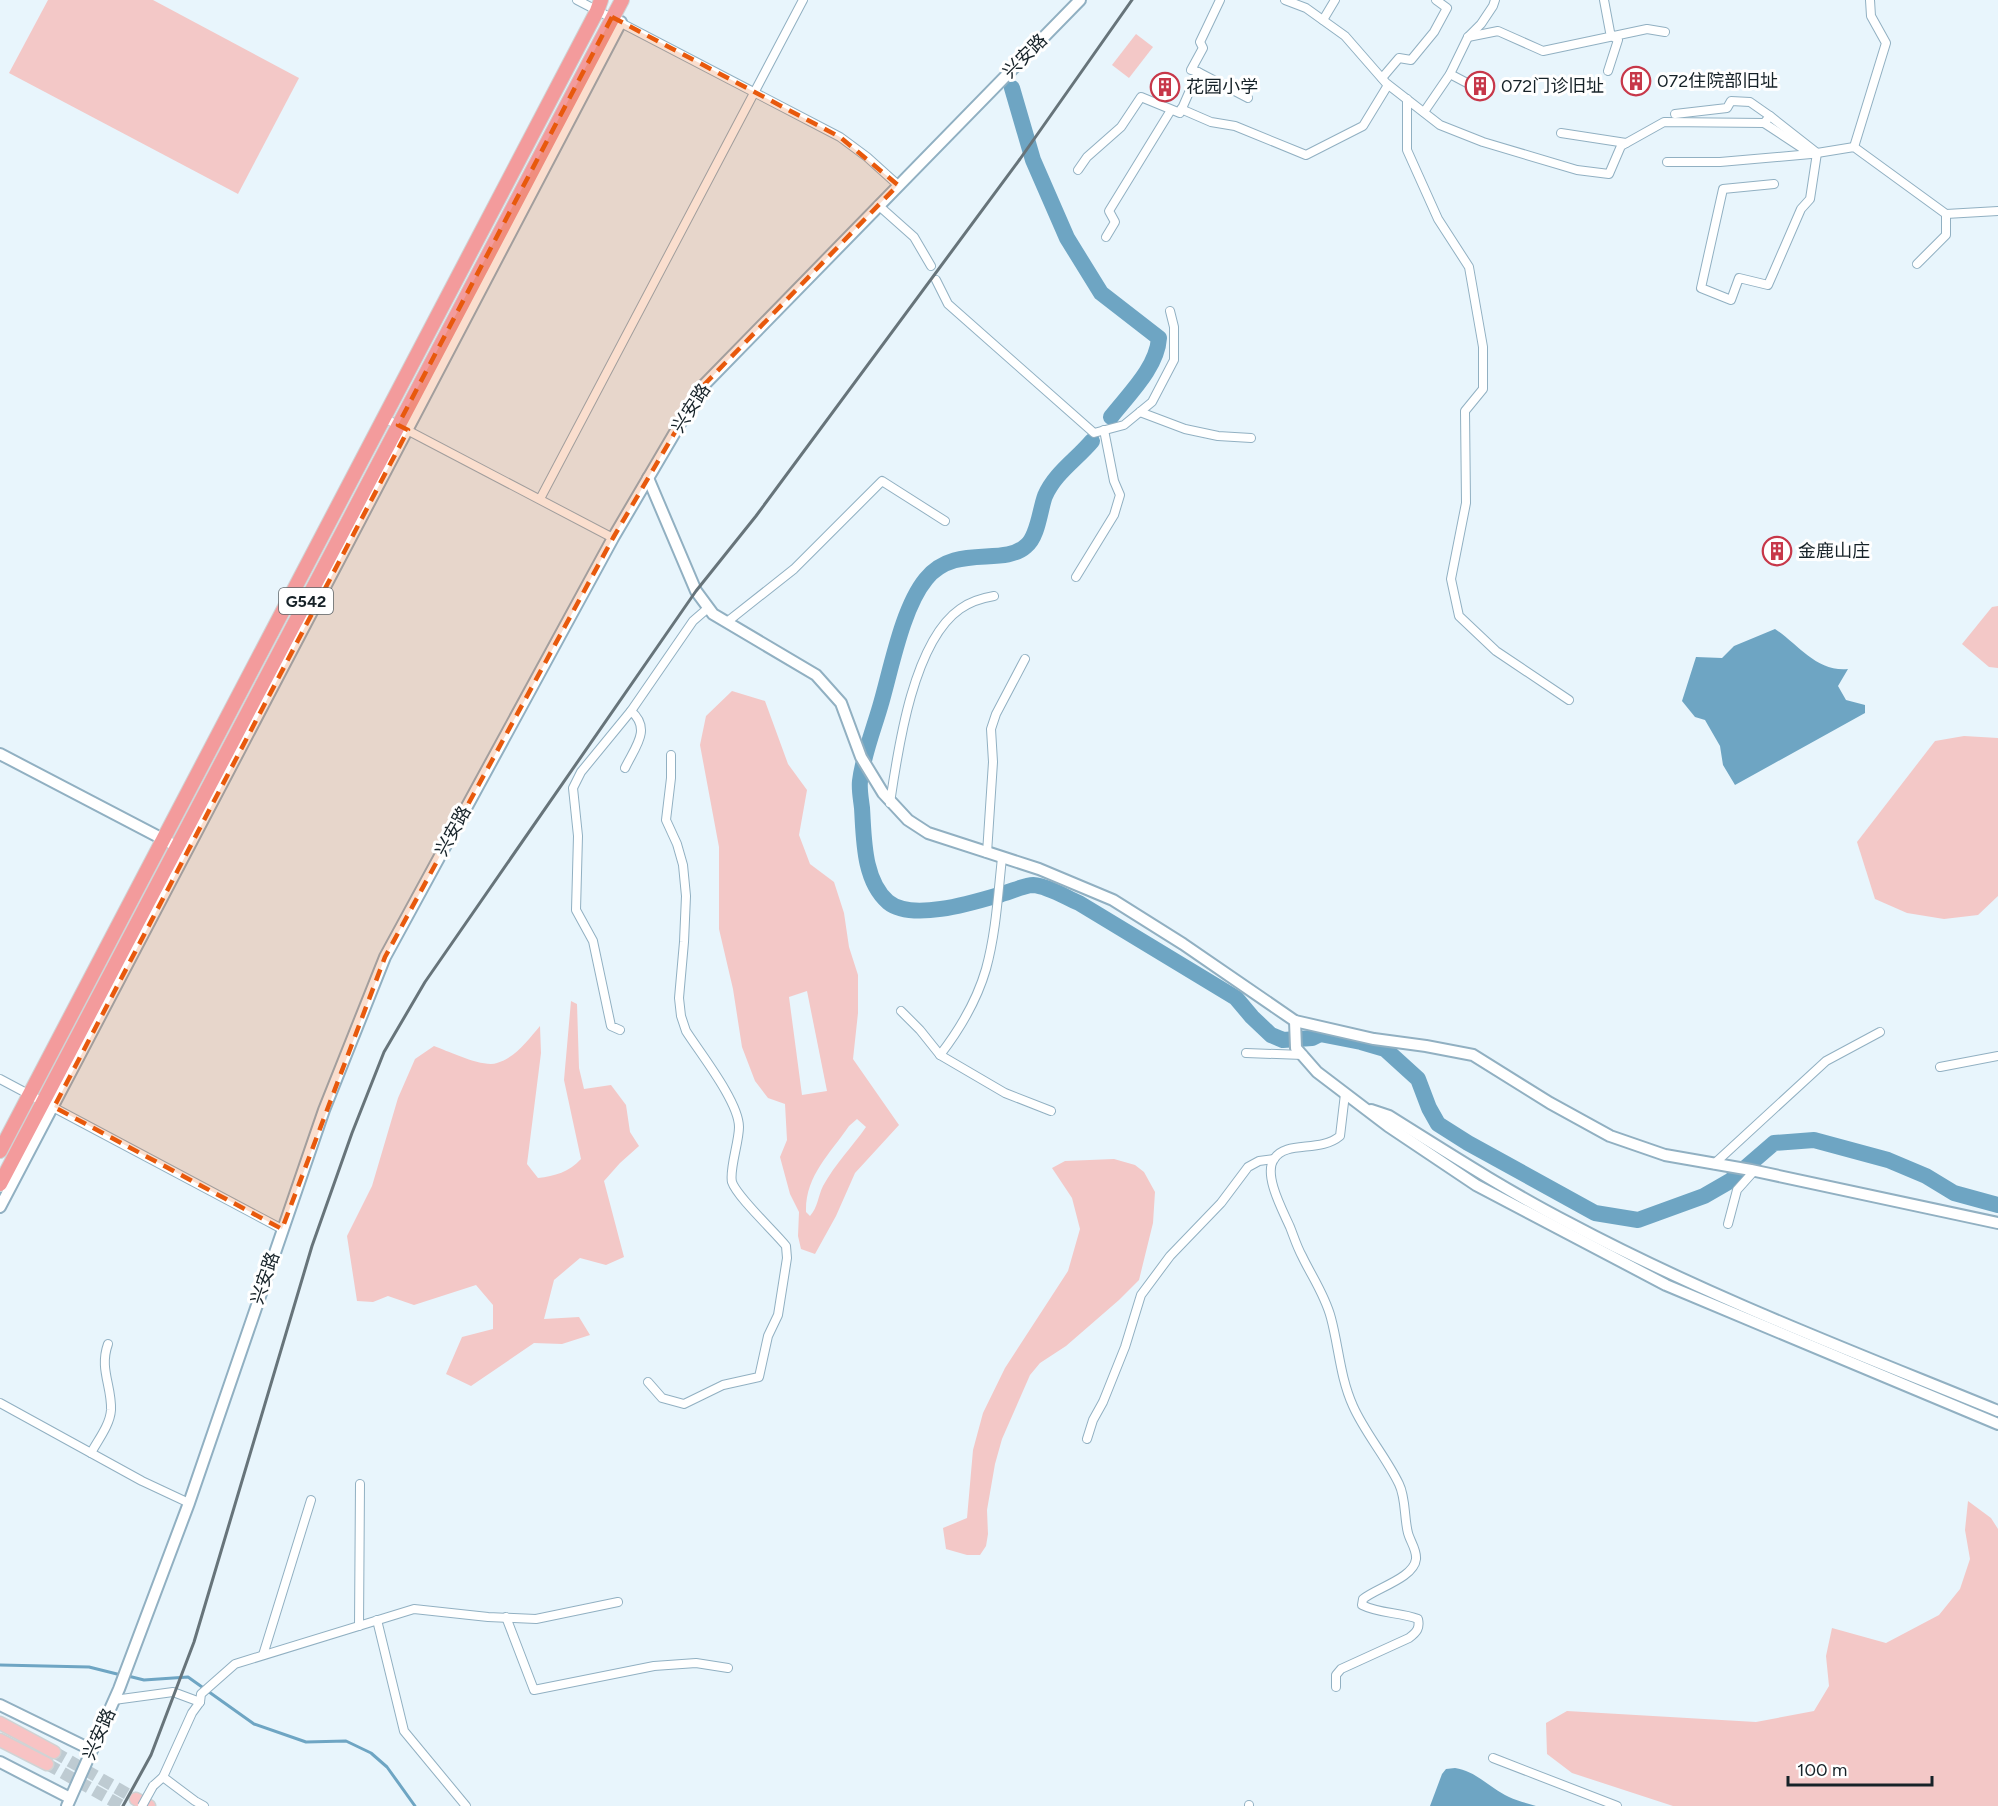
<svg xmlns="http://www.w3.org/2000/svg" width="1998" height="1806" font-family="Figtree,'Noto Sans SC',sans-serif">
<rect width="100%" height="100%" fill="#e8f5fc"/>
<g fill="#f3c8c7" fill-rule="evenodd">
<path d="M48,0H153L299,78L238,194L9,73Z"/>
<path d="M1136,34L1153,47L1129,78L1112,65Z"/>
<path d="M1998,606V668L1989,667L1962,644L1992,607Z"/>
<path d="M732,691L765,701L788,764L807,790L799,835L810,864L834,882L844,913L849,947L858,975V1013L853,1059L899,1125L855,1173L836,1216L815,1254L801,1249L798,1236L799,1212L790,1194L780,1157L787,1140L785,1104L768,1098L755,1081L742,1047L733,989L719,929V847L700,745L706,716ZM807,991L827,1091L802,1095L789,997ZM857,1119L866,1127C852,1147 835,1164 823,1186C818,1196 818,1207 810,1216L806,1212C805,1176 830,1154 849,1126Z"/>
<path d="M1964,736L1998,738V896L1978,915L1944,919L1907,913L1875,899L1857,842L1935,741Z"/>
<path d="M571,1001L577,1004L579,1068L584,1089L611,1085L626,1105L630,1132L639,1146L620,1163L604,1181L624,1257L606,1265L580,1258L554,1280L544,1319L579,1317L590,1335L562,1344L534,1343L471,1386L446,1374L462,1337L493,1329V1305L476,1285L414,1305L388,1296L373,1302L357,1301L347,1236L372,1186L398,1098L415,1059L434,1046C448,1051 483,1068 497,1063C515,1058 528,1040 540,1026L541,1053L527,1164L538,1178C555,1176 569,1172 581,1159L564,1080Z"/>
<path d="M1114,1159L1135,1165L1144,1172L1155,1192L1153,1223L1139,1280L1119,1300L1066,1346L1040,1363L1030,1375L1002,1439L995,1464L987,1510L988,1534L986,1546L980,1555H967L946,1549L943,1528L967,1518L973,1450L983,1413L1005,1368L1068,1271L1080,1229L1072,1198L1052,1168L1065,1161Z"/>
<path d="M1968,1501L1991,1518L1998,1529V1806H1673L1572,1773L1547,1754L1546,1723L1567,1711L1756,1722L1814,1711L1829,1686L1826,1656L1832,1628L1886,1643L1939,1615L1960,1589L1970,1559L1965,1530Z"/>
</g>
<g fill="#6ea5c3">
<path d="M1775,629C1798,644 1816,672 1848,669L1838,686L1846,700L1865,705V713L1735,785L1723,765L1720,746L1705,720L1695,717L1682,701L1696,657L1722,658L1734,646Z"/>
<path d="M1455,1768C1476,1771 1490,1788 1509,1797C1517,1801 1527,1803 1536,1806H1430L1442,1774L1446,1769Z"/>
</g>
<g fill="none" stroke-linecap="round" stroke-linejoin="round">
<g stroke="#6ea5c3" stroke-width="3">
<path d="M0,1665L89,1667L121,1675"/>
<path d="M128,1676L144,1680L188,1677L254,1724L306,1742L346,1741L371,1753L387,1767L415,1806"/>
</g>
<g stroke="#6ea5c3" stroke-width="16">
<path d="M1012,88L1033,160L1067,238L1101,293L1159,338C1157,368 1128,395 1111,417"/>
<path d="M1092,441C1076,460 1055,473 1045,496C1040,509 1038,537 1026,546C1003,567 955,543 926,579C902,608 891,670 880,707C873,731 863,756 860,781C859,790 861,799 862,808C864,838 863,880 888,902C912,922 975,902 1002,894C1011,892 1024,885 1033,885C1048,886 1065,897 1079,903L1236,998L1252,1017L1271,1035L1283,1040L1312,1038L1320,1034L1361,1042L1385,1049L1418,1079L1429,1108L1438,1124L1468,1143L1595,1213L1638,1220L1704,1196L1730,1181L1774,1143L1814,1140L1888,1160L1926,1176L1954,1193L1998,1205"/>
</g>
<g stroke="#becbd2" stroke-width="12" stroke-dasharray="12 6" stroke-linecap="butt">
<path d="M54,1752L136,1799"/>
<path d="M47,1764L122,1806"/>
</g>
<g stroke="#91b0c2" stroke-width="10">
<g id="street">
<path d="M577,0L840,137L867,157L898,185"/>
<path d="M1285,0L1306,8L1345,36L1386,83L1440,125L1483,142L1577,170L1609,174L1621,146L1664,122L1764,123L1811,154L1854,147L1946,214V235L1917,264"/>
<path d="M1604,0L1610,32L1612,36L1618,40L1608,71"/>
<path d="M1323,20L1335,0"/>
<path d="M1468,37L1498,31L1543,51L1647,29L1665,32"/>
<path d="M1198,72L1248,98"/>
<path d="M1450,74L1467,83"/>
<path d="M1382,78L1399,58L1411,60L1434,32L1447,8L1436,0"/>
<path d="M1407,99V150L1438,219L1469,267L1483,347V389L1465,411L1466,503L1451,579L1459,616L1496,651L1569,700"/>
<path d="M1181,109L1211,122L1235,126L1306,155L1363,126L1388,85"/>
<path d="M1424,112L1450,74L1468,37L1481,24L1493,6L1495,0"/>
<path d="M1675,114L1727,108L1731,101L1750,102L1770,116"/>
<path d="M1764,123L1770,116L1817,153L1810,199L1801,209L1768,285L1739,278L1731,300L1701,288L1723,189L1774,184"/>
<path d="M1561,133L1626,143"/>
<path d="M1854,147L1886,43L1871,16L1870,0"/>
<path d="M1667,162H1720L1811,154"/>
<path d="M1078,170L1087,157L1121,127L1141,97L1180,113L1198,72L1191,70L1203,48L1200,42L1220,0"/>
<path d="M878,205L914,237L931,266"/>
<path d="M1946,214L1998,211"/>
<path d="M1106,237L1115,222L1109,211L1171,110"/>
<path d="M936,280L948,304L1094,433L1124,425L1152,402L1174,360V327L1170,311"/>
<path d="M1140,412L1185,429L1218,436L1251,438"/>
<path d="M384,418L613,538"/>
<path d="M540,499L803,0"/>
<path d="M1076,577L1114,515L1120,495L1114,481L1104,430"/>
<path d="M727,622L794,569L882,481L945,521"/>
<path d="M625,768C635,747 652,729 631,711"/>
<path d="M890,803C898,749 913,642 960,609C971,601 982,598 994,596"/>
<path d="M987,853L993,762L991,729L996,714L1025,659"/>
<path d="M901,1011L920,1030L940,1055L1005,1093L1051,1111"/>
<path d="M620,1030L611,1026L593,941L576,910L578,836L573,788L581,772L631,711L693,621L708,608"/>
<path d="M1246,1053L1303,1055"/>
<path d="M940,1055C960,1029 977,1000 986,969C996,933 998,894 1002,858"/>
<path d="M1940,1067L1998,1056"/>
<path d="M0,1079L282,1229"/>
<path d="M1714,1164L1826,1061L1880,1032"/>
<path d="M1728,1224L1737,1190L1754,1171"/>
<path d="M648,1382L662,1398L684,1404L723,1385L759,1377L768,1336L778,1315L787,1258L786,1246C775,1232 737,1197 732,1182C729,1170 739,1142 739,1127C739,1102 700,1053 686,1031L681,1016L679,998L684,942L686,896L683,865L677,844L666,820L671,778V755"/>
<path d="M0,1403L142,1481L189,1503"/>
<path d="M1087,1439L1093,1420L1103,1402L1125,1347L1141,1295L1170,1256L1221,1203L1248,1167L1259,1161L1274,1159"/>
<path d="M91,1453C98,1440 110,1425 111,1410C112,1386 99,1369 108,1344"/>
<path d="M506,1617L534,1690L654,1666L696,1663L728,1668"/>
<path d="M377,1620L404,1731L466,1806"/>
<path d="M359,1626L360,1484"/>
<path d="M263,1655L311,1500"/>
<path d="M1336,1687V1675L1341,1669L1409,1638C1417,1632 1420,1628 1418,1619C1400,1612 1380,1614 1362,1605L1363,1599C1376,1588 1414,1578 1416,1559C1417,1550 1410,1541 1408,1533C1404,1518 1406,1498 1399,1484C1386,1457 1365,1433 1353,1406C1340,1377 1339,1348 1331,1318C1325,1295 1312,1277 1302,1256C1297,1247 1294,1237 1290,1227C1283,1211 1263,1175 1274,1159C1286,1140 1320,1153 1340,1136L1345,1094"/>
<path d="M114,1700L173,1692L200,1702"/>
<path d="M1493,1758L1617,1806"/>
<path d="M163,1777L195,1801L204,1806"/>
<path d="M153,1786L163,1777L192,1713L200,1702L201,1694L235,1664L414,1609L488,1617L536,1619L618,1602"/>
<path d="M1249,1806V1805"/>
</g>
</g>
<g stroke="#91b0c2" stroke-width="14">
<g id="secondary">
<path d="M648,478L696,591L713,614L816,675L841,703L861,757L883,793L908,820L928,833L1039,869L1113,900L1183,944L1295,1021L1374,1039L1426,1046L1473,1055L1550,1103L1610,1136L1665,1155L1751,1170L1998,1223"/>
<path d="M0,754L178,847"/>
<path d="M1295,1021L1296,1048L1317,1072L1388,1126L1476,1185L1666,1285L1998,1424"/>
<path d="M1371,1110L1389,1116C1448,1153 1507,1191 1569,1223C1706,1296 1854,1352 1998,1411"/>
<path d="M0,1207L621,22"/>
<path d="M0,1705L92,1750"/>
<path d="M0,1762L70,1798"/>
<path d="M67,1806L119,1689L189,1503L324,1110L385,957L613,538L701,388L1080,0"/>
</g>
</g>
<g stroke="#d0d3d4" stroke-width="15">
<g id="primary">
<path d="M0,1723L54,1752"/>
<path d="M0,1740L47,1764"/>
<path d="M136,1799L149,1806"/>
</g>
</g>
<g stroke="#d0d3d4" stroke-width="16">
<g id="highway">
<path d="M0,1151L597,11L601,0"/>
<path d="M0,1184L622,0"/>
</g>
</g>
<use href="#street" stroke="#fff" stroke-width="8"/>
<use href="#secondary" stroke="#fff" stroke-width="10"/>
<use href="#primary" stroke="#f8c3c4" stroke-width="12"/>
<use href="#highway" stroke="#f39b9c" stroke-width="14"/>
<path stroke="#67747a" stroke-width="3" d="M123,1806L151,1755L194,1642L312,1246L352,1133L384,1052L425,982L696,591L756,516L1020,159L1132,0"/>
<g stroke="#91b0c2" stroke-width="10" stroke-linecap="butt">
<path id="street-bridge" d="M142,1806L153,1786"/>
</g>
<use href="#street-bridge" stroke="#fff" stroke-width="8"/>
</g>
<path fill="#e8590c" fill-opacity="0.2" stroke="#e8590c" stroke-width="4.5" stroke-dasharray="12 8" stroke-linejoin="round" d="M612,17L840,137L898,185L701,388L613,538L385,957L282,1229L54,1107L408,430L398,425Z"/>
<defs>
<g id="building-ring" transform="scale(1.5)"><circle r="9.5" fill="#fff" stroke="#c73749" stroke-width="1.5"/><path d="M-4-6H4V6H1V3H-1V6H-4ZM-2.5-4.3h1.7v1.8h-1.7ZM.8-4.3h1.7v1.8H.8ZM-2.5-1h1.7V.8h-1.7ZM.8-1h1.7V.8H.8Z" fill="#c73749"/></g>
</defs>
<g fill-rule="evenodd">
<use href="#building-ring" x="1636" y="81"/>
<use href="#building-ring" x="1480" y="86"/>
<use href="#building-ring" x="1165" y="87"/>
<use href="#building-ring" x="1777" y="551"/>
</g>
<g text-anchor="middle" stroke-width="6" stroke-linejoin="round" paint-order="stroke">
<rect fill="#fff" stroke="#5c6468" stroke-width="1.5" x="279" y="588" width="54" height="26" rx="4.5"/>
<g font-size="16" font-weight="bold" fill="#162228">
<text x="306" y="607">G542</text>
</g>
<g font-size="18" fill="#162228" stroke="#fff">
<text transform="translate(1025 56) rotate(-45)" y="6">兴安路</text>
<text transform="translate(691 408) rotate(-57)" y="6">兴安路</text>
<text transform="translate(453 831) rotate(-61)" y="6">兴安路</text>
<text transform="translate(265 1278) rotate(-71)" y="6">兴安路</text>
<text transform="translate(99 1734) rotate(-66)" y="6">兴安路</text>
</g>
<g font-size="18" fill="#162228" stroke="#fff" text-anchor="start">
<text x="1657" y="87">072住院部旧址</text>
<text x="1501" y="92">072门诊旧址</text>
<text x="1186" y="93">花园小学</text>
<text x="1798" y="557">金鹿山庄</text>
</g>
</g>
<path d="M1788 1776v9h144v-9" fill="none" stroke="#162228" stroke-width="3"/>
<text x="1797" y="1776" font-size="18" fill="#162228" stroke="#ffffff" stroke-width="4.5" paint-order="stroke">100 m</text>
</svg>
